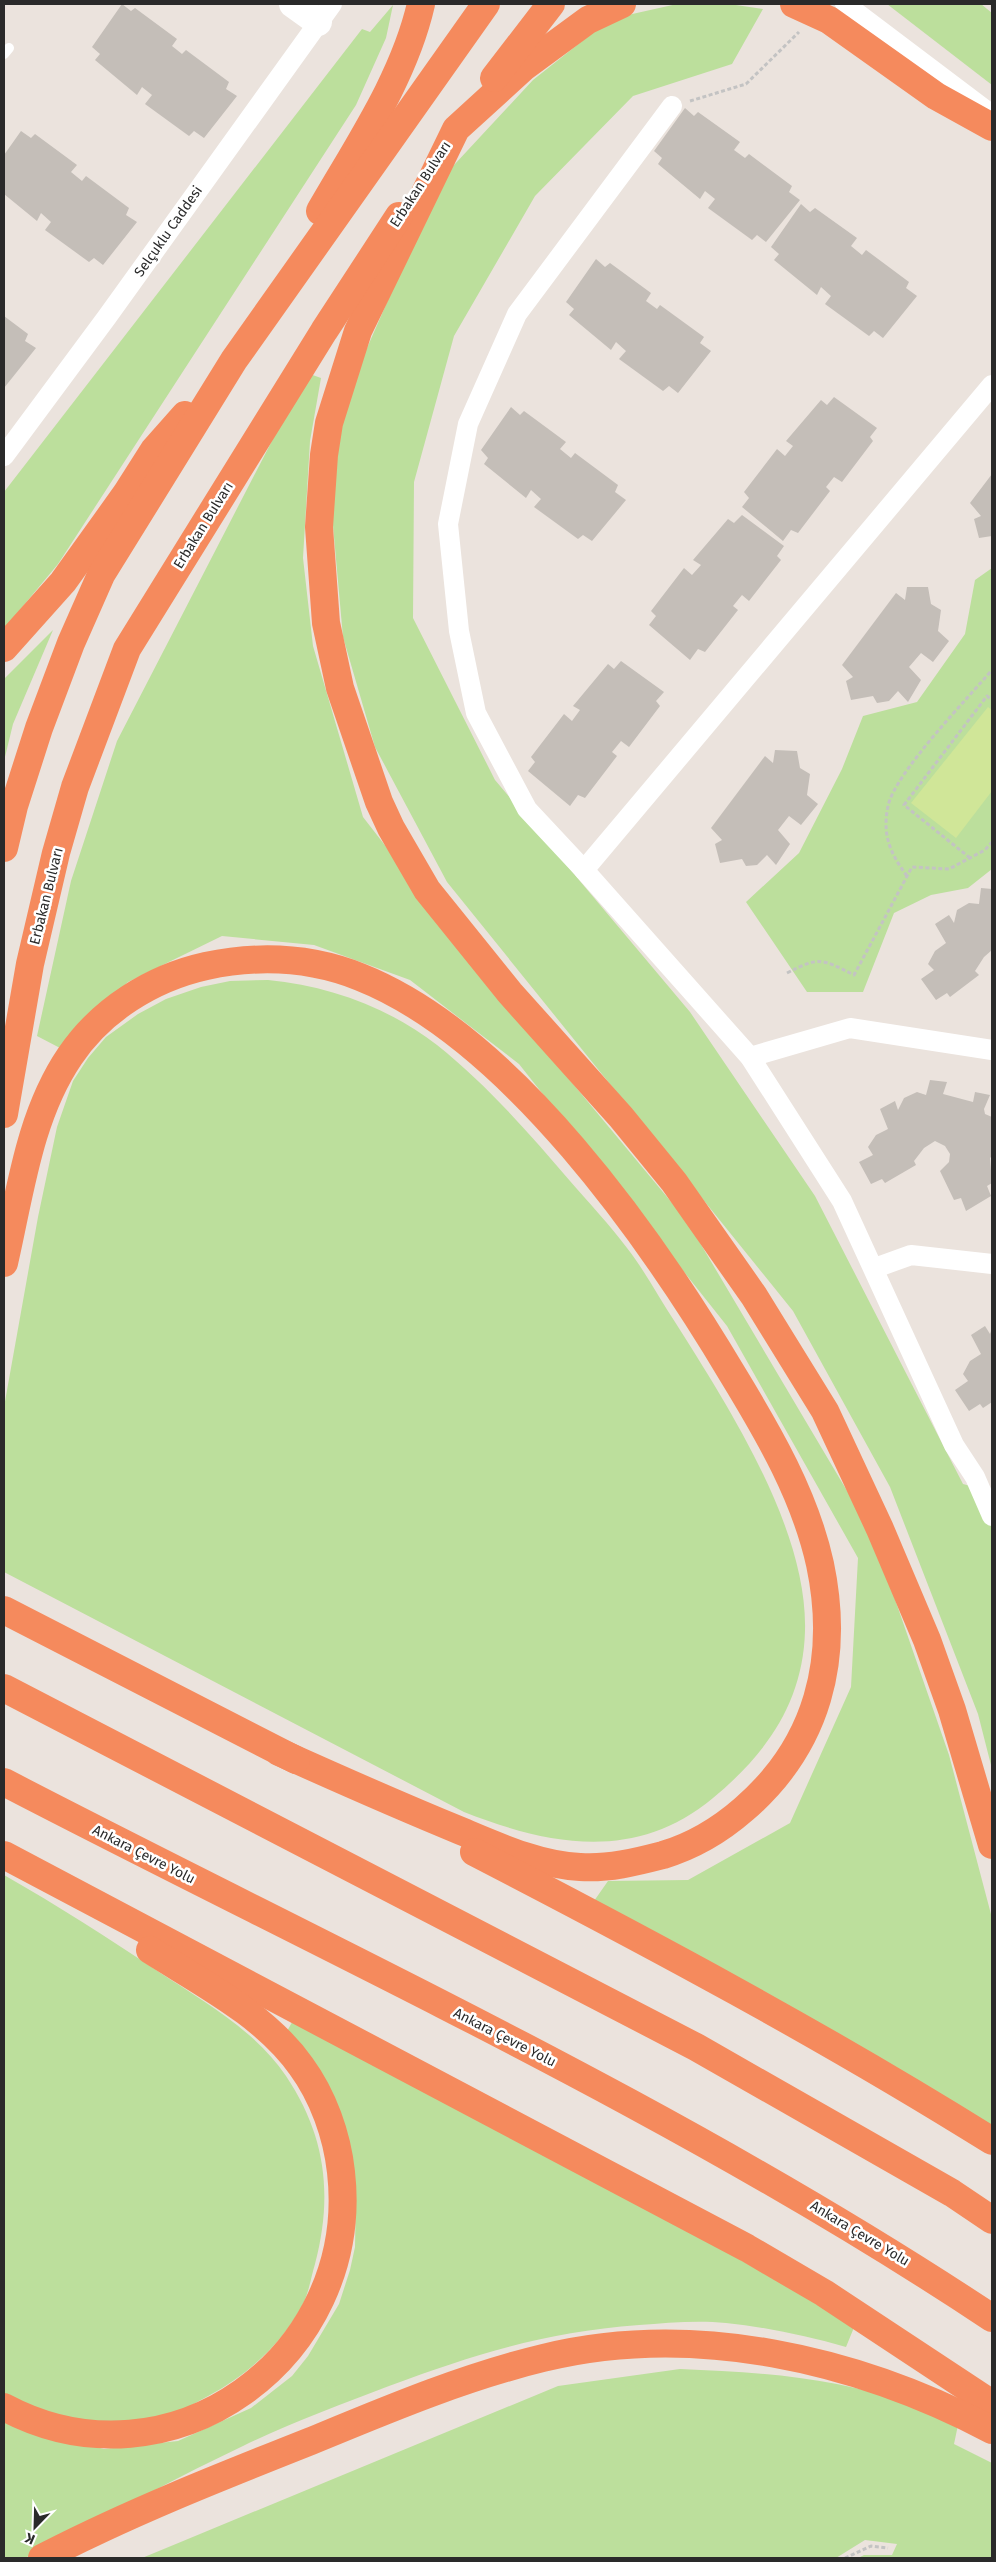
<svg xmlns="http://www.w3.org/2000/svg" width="996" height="2562" font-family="'Fira Sans',sans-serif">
<rect width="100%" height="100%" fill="#ebe3dd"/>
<g fill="#bcdf9c">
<path d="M677,4H729L763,9L732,64L633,96L535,196L454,336L414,482L413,618L495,780L690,1012L815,1196L963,1484L992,1492V1769L978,1714L890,1487L793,1311L447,882L375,747L343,637L328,470L353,380L441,179L533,80L610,19Z"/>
<path d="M887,4H981L992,13V85Z"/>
<path d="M393,5L386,38L356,105L58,564L4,629V492L362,29L370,32Z"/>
<path d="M307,373L321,378L310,441L303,558L313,646L363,817L529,1031L687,1221L872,1533L949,1755L992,1918V2136L594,1901L608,1881L688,1880L790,1823L851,1687L858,1558L727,1326L519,1064L410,980L314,945L222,936L128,982L60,1048L37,1036L71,881L117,741Z"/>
<path d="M992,568V869L968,888L931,895L894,913L863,992H807L746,902L799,853L842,769L863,716L917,702L965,634L975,580Z"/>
<path d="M53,630L13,724L4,761V679Z"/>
<path d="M268,980C329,986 388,1007 437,1045C486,1084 529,1133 570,1181C589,1203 610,1225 627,1248C645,1271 659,1298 675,1322C728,1406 808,1529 805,1631C803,1703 766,1754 713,1798C636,1862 551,1846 464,1812L4,1572V1407L38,1217L57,1127L73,1081L88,1058L106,1037L138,1014L166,999L201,987L230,981Z"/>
<path d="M4,1875C57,1905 108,1938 159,1972C203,2001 256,2031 286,2076C326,2136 333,2195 315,2264C311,2277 309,2292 303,2304C283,2343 247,2375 210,2395C192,2405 170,2418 150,2421C132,2424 102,2426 84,2424C64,2421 25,2404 4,2397Z"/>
<path d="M295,2017L616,2189L855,2325L846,2347C807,2336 766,2327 726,2323C697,2320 667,2323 639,2325C545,2332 476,2354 389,2386C340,2405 290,2423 243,2446C169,2481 98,2521 25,2558H4V2416L35,2432L104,2449L178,2441L251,2408L292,2376L308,2356L339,2304L350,2270L355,2247L356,2192L353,2165L286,2033Z"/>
<path d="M680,2369C756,2372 837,2377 909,2404C926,2410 942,2418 958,2425L954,2444L992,2463V2558H858L864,2555H892L897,2544L865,2540L836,2558H142L558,2386Z"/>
</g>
<path fill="#d0e698" d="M988,707L992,710V791L956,838L911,803Z"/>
<g fill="#c4beb8">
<path d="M122,4L131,11L135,8L177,39L172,46L182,54L186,50L229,82L226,89L237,96L204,138L194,131L189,136L145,104L152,95L142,87L137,95L95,60L100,54L92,47Z"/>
<path d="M685,108L694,116L698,112L740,142L734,150L745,158L749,154L792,186L789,192L800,200L766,242L757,235L752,240L708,208L715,199L705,191L700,199L658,164L662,158L654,151Z"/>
<path d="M21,131L31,138L35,134L77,165L71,172L82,181L86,176L129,208L126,215L137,222L103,265L94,258L89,262L45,230L51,222L41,213L37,221L4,194V155Z"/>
<path d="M801,204L810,212L815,208L857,238L851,246L862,255L866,250L909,282L906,288L917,296L883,338L874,331L869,336L825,304L831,296L821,287L817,295L774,260L779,254L771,247Z"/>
<path d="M596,259L605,267L610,263L651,293L646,301L657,309L660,305L704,337L700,343L711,351L678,393L669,386L663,391L619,359L626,351L616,342L611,350L569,315L574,309L566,302Z"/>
<path d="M4,316L28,334L25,341L36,348L4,388Z"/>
<path d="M834,397L877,428L870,437L873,441L842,482L834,477L826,487L830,491L798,533L791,530L783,541L742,507L749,498L744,492L777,449L785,456L793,446L786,441L821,400L827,405Z"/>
<path d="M511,407L520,415L524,411L566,442L560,449L571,458L575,453L618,485L615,492L626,500L592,541L583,535L578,539L534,507L541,499L531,490L526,498L484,464L488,458L481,450Z"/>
<path d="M992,474V536L979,538L974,519L981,516L970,503Z"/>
<path d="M742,515L784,546L777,556L781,560L749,601L742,595L733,606L738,610L705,652L698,649L690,660L649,625L656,616L651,611L684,568L692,575L701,565L693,560L728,519L734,523Z"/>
<path d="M907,587H928L931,604L941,610L938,631L949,641L933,662L921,653L909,667L921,680L908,702L898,691L889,701L877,703L873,696L851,700L846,681L853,677L842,665L896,593L905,600Z"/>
<path d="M621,661L664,692L656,701L660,706L629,747L621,741L612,752L617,756L585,798L578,795L570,806L528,771L535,762L531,757L564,714L572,721L580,710L573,706L608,664L614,669Z"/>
<path d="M775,750L797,751L800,768L810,774L807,795L818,804L801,825L789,816L778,830L790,844L776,865L767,855L757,865L746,866L742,859L720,863L715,844L722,840L711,828L765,756L773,763Z"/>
<path d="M981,888L992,889V950L984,957L975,971L979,975L950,997L947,993L936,1000L921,979L934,970L928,964L935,951L946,943L935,924L949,915L954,923L957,910L969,903L979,904Z"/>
<path d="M930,1080L947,1082L943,1094L973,1102L975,1092L990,1095L984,1109L985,1114L992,1117V1156L990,1158L992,1183L987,1186L991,1196L966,1211L961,1198L954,1200L940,1171L949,1162L950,1154L945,1146L935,1141L924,1148L914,1161L916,1165L885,1183L882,1179L871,1184L859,1162L873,1155L868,1147L876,1135L888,1129L880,1109L895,1101L898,1110L904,1098L917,1092L926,1095Z"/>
<path d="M985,1326L990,1334L992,1328V1402L983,1408L980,1404L969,1411L955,1390L968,1381L963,1374L970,1361L981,1354L971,1335Z"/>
</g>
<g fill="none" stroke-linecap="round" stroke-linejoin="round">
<g stroke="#c3c3c3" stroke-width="3" stroke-dasharray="4 2.5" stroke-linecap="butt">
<path d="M690,101L746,84L799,32"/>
<path d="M970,858L904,805L987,696L992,700"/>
<path d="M907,876C890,853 882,835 888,806C895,773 968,698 992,670"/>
<path d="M787,973C820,956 822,959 854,975L912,867L949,869L985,850L992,842"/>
<path d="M845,2558L871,2546L888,2548"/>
</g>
<path stroke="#fff" stroke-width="10" d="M4,54L9,48"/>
<g stroke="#fff" stroke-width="20">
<path d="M845,4L992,115"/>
<path d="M672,106L517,314L468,424L448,524L459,631L476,713L527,809L584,870L750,1057L842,1201L954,1445L975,1477L992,1516"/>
<path d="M4,456L107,317L332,4"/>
<path d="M584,870L992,385"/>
<path d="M750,1057L850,1028L992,1050"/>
<path d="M875,1268L911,1255L992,1264"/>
</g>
<path stroke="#fff" stroke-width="28" d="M293,4L318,22"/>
<g stroke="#f58a5d" stroke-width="28">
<path d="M622,4L588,20L524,67L456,129L358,331L329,423L324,455L319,527L326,623L340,688L379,802L391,828L427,890L510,993L621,1117L674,1182L754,1296L825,1411L880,1529L927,1640L952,1710L992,1845"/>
<path d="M794,4L829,20L936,96L992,127"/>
<path d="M494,78L551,4"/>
<path d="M320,211C358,145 404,78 421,4"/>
<path d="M4,648L63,582L126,494L154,450L185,415"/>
<path d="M4,848L14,806L39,728L71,643L101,575L234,360L486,4"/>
<path d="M4,1114L30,964L56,853L75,787L127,649L324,331L399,216"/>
<path d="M4,1263C20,1194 29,1116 70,1056C101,1010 152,978 206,966C258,955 310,957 360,977C511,1037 652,1239 733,1375C769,1434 805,1496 820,1564C840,1659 818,1745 744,1809C720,1830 693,1846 663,1855C636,1862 608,1869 580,1867C539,1865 499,1847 461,1831C400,1806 339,1779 279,1752"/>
<path d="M4,1610L296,1760"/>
<path d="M4,1688L696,2047L952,2193L992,2220"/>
<path d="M4,1782C337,1955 679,2110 992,2318"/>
<path d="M474,1852C650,1943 824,2036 992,2141"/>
<path d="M4,1855L747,2248L824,2293L992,2404"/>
<path d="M4,2407C171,2496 362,2356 341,2172C337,2135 323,2096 301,2066C265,2015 202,1983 150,1950"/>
<path d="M42,2558C129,2513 220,2477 311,2441C386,2410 464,2377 543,2358C694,2321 857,2359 992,2430"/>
</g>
</g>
<g text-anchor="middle" stroke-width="5" stroke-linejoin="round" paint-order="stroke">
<g font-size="14" fill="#2a2a2a" stroke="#fff">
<text transform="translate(420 184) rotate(-57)" y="5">Erbakan Bulvarı</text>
<text transform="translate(168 231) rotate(-55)" y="5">Selçuklu Caddesi</text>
<text transform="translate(203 525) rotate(-58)" y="5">Erbakan Bulvarı</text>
<text transform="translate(46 896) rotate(-76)" y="5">Erbakan Bulvarı</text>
<text transform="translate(144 1854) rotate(27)" y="5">Ankara Çevre Yolu</text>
<text transform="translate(505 2037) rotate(27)" y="5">Ankara Çevre Yolu</text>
<text transform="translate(860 2233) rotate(31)" y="5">Ankara Çevre Yolu</text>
</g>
</g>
<rect width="996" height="2562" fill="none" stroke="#2a2a2a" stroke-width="10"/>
<g transform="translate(35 2527) rotate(203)" stroke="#ffffff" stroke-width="4" paint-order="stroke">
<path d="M0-4L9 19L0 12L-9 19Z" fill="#2a2a2a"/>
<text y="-8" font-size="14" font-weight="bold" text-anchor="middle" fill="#2a2a2a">K</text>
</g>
</svg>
